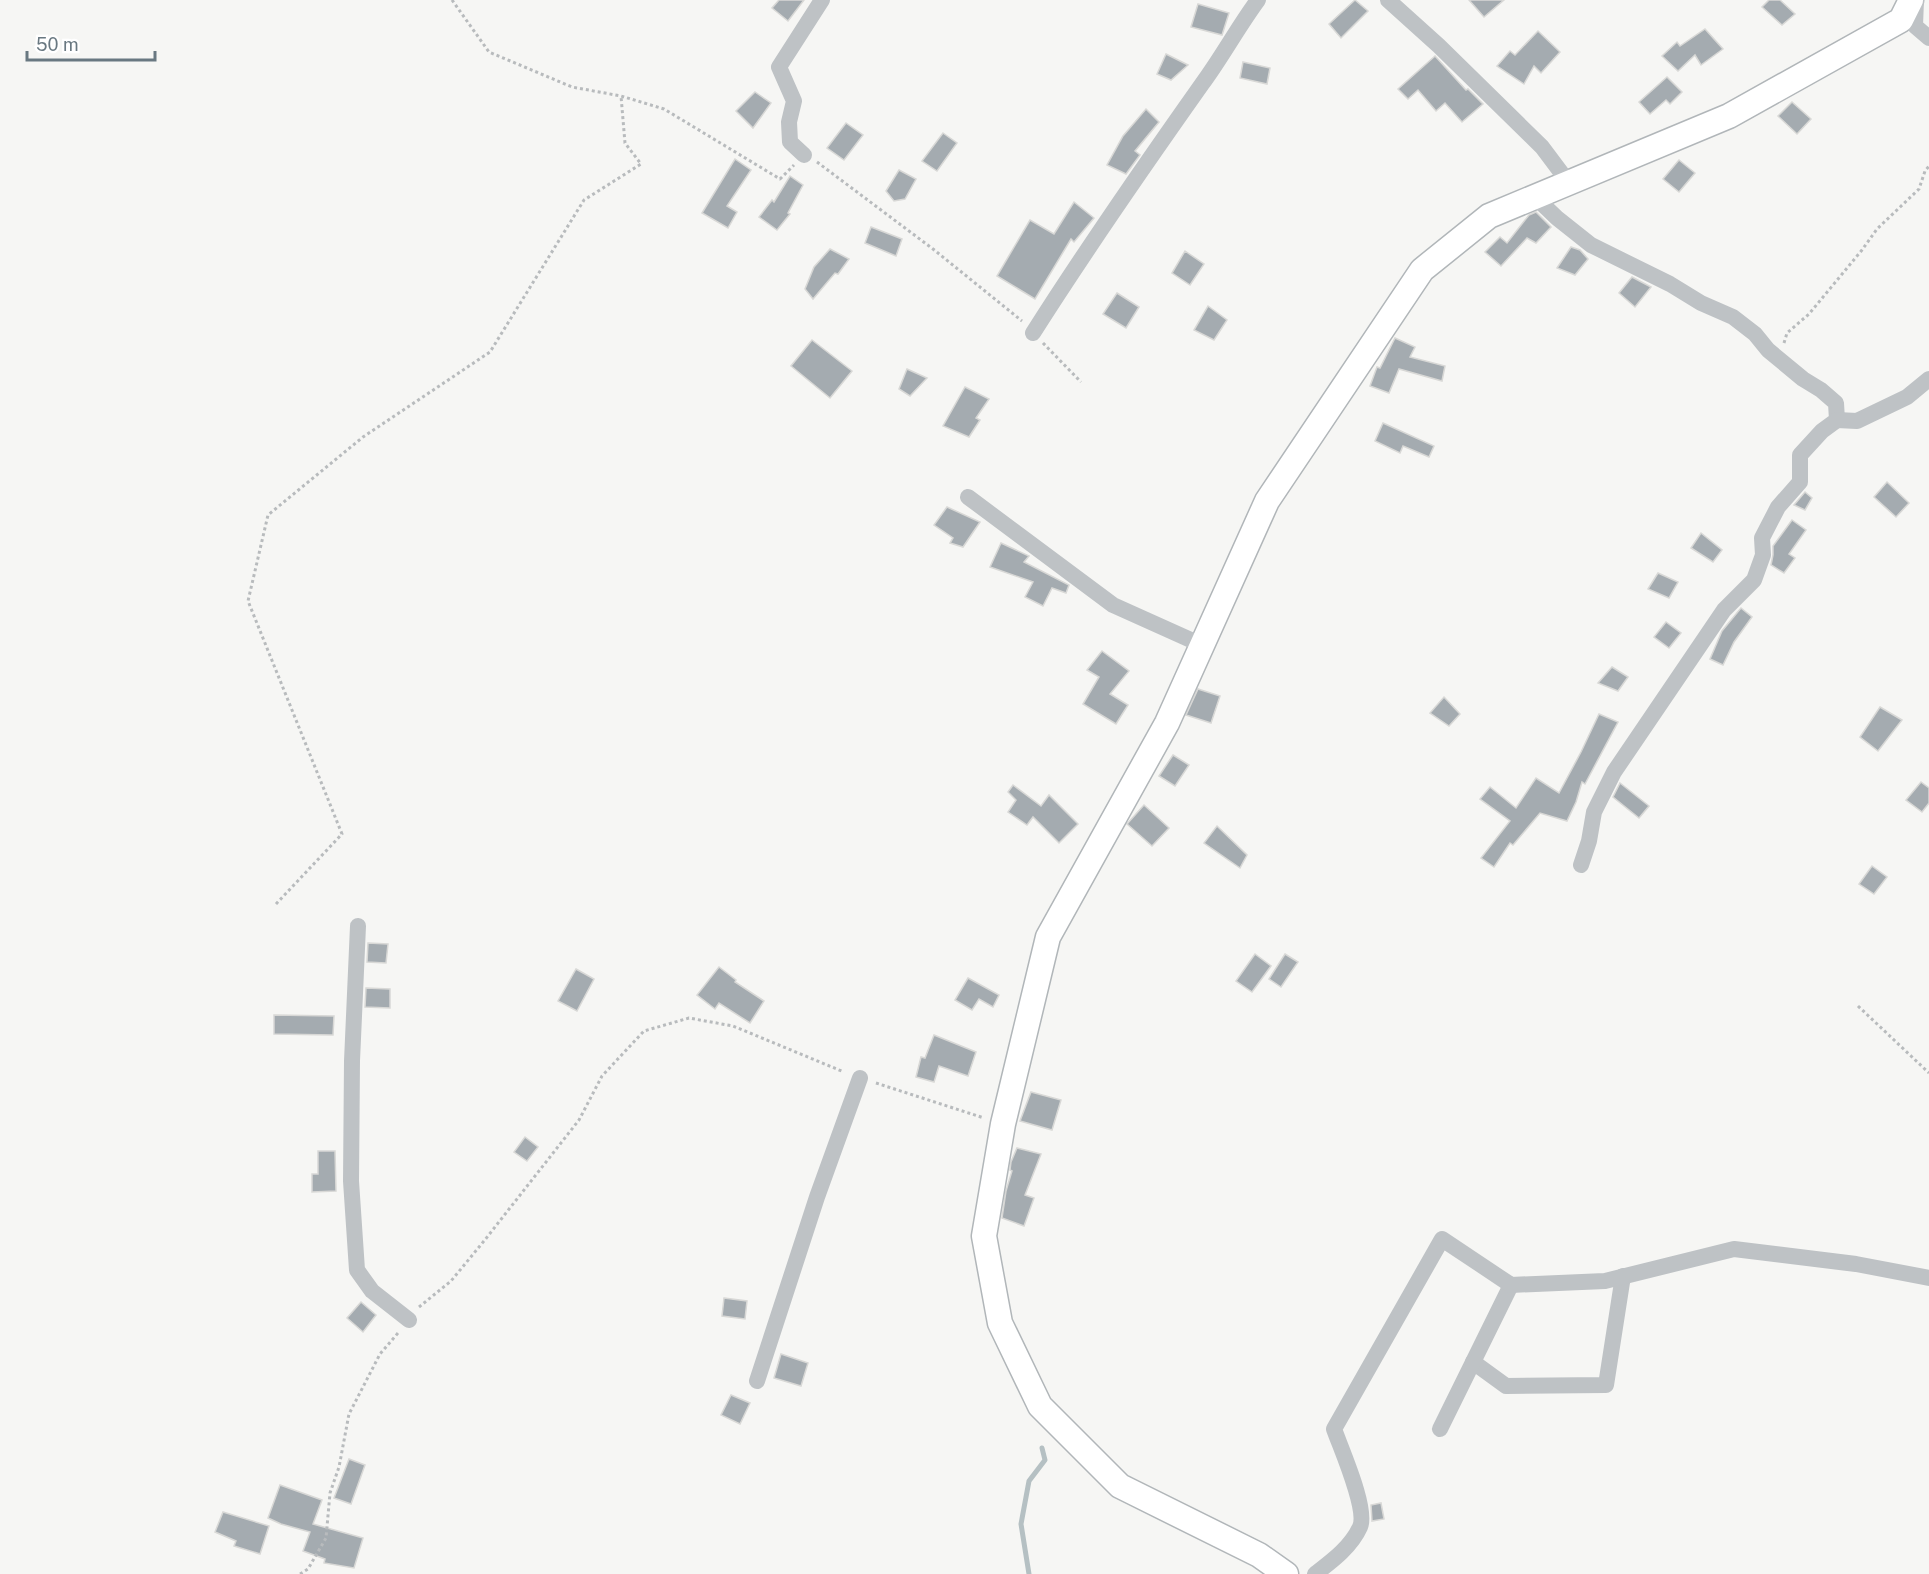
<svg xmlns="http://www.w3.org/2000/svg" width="1929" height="1574" font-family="'Public Sans',sans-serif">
<rect width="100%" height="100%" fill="#f6f6f4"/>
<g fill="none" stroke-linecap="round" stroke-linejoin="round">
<path stroke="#b5c0c3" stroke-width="5" d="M1029,1574L1021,1524L1029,1481L1045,1460L1042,1448"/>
</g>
<g fill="#a4abb0" stroke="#d8d8d6" stroke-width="1.5">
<path d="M779,0H804L788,21L772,8Z"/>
<path d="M1355,0L1368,11L1341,38L1329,24Z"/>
<path d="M1469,0H1504L1484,17Z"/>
<path d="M1769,0H1780L1795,14L1782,25L1762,7Z"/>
<path d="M1198,4L1229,13L1222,35L1191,27Z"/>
<path d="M1705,29L1723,49L1701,65L1695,55L1678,71L1662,56L1677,42L1680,46Z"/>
<path d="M1538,31L1560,52L1541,73L1534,66L1524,84L1497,66L1510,51L1515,55Z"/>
<path d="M1166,54L1188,65L1171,80L1157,74Z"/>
<path d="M1435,56L1466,90L1468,89L1483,104L1462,122L1445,103L1436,111L1418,90L1408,99L1398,89Z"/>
<path d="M1243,62L1270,68L1267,84L1240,78Z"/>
<path d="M1667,77L1682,92L1670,104L1666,100L1650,114L1639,102Z"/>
<path d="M755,92L771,103L753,128L736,111Z"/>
<path d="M1792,102L1811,119L1797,134L1778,116Z"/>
<path d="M1146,109L1159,122L1135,151L1140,155L1126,174L1107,165L1123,136Z"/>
<path d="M846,123L863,135L844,160L827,148Z"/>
<path d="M943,133L957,143L937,171L922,161Z"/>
<path d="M735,159L751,170L727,206L737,212L728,228L702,213Z"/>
<path d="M1679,160L1695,173L1679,192L1663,179Z"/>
<path d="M899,170L916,179L905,199L894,201L886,191Z"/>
<path d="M790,176L803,185L788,213L790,214L777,230L759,217L772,200L774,202Z"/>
<path d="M1074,202L1094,218L1074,242L1071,239L1035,299L997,276L1030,220L1054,234Z"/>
<path d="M1536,212L1551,227L1536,243L1527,238L1501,266L1485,252L1500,237L1507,243L1529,215Z"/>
<path d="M871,227L902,239L896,256L865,243Z"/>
<path d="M1571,247L1580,250L1588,259L1575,275L1557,268Z"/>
<path d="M830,249L849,259L838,274L835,273L813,299L805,289L814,267Z"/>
<path d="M1185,251L1204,264L1190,285L1172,273Z"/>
<path d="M1632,277L1651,287L1635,307L1619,293Z"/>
<path d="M1117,293L1139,307L1126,328L1103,314Z"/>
<path d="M1208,306L1227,320L1214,340L1194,330Z"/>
<path d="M1395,338L1415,347L1410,357L1445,366L1442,381L1399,369L1389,393L1370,386L1377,367L1380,368Z"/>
<path d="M812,340L852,371L830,398L791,366Z"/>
<path d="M907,369L927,378L910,396L899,389Z"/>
<path d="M965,387L989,399L976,418L980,420L969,437L943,426Z"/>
<path d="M1383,423L1434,446L1429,457L1403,446L1400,453L1375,441Z"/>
<path d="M1887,482L1909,503L1896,517L1874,497Z"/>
<path d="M1805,492L1812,498L1805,510L1794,505Z"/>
<path d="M947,507L980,522L963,547L950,543L953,538L934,525Z"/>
<path d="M1792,520L1806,530L1789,554L1795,558L1784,573L1771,565L1773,555V546Z"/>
<path d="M1701,533L1722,550L1713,562L1691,548Z"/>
<path d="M1001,543L1029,556L1024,562L1069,585L1066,593L1052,588L1043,606L1025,597L1033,582L990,567Z"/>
<path d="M1658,573L1678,582L1669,598L1648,589Z"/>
<path d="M1741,608L1752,617L1734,642L1723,665L1710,659L1722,631Z"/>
<path d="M1666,622L1681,633L1669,648L1654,637Z"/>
<path d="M1102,651L1129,671L1110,694L1128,705L1116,724L1083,704L1099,677L1087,670Z"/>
<path d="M1612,667L1628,677L1618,691L1598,683Z"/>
<path d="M1198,689L1220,696L1211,723L1186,715Z"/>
<path d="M1444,697L1460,714L1449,726L1430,713Z"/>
<path d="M1880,707L1902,720L1878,751L1860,737Z"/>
<path d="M1599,714L1618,722L1585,784L1582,782L1576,802L1567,821L1540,813L1513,845L1510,843L1494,867L1481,858L1510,821L1480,799L1490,787L1516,808L1536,778L1559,793L1581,752Z"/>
<path d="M1173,755L1189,765L1175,786L1159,776Z"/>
<path d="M1921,782L1929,788V803L1922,812L1906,800Z"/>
<path d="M1620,783L1649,806L1639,818L1613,797Z"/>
<path d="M1013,785L1041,806L1049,795L1078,824L1059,843L1033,817L1027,825L1008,812L1016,800L1008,792Z"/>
<path d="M1144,805L1169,828L1152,846L1127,824Z"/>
<path d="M1217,826L1247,855L1240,868L1204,843Z"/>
<path d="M1872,866L1887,877L1874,894L1859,884Z"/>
<path d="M368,943L388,944L386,963L367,962Z"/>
<path d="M1255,954L1271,966L1252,992L1236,981Z"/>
<path d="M1285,954L1298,962L1281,987L1269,979Z"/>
<path d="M719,967L736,980L735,982L764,1001L750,1023L719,1003L715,1009L697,995Z"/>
<path d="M576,969L594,979L577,1011L558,1001Z"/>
<path d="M968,978L999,995L993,1007L979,999L972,1010L955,1000Z"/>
<path d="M366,988L390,989V1008L365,1007Z"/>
<path d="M274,1015L334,1016L333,1035L274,1034Z"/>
<path d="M934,1035L976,1052L968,1076L939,1066L934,1082L916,1077L921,1057L925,1058Z"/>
<path d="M1031,1092L1061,1100L1052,1130L1020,1121Z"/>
<path d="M525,1137L538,1147L527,1161L514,1152Z"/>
<path d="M1017,1148L1041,1154L1025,1195L1034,1198L1024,1226L1002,1218L1006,1191L1012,1171L1010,1170L1011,1162Z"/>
<path d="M318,1151H335L336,1191L312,1192V1174H318Z"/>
<path d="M724,1298L747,1301L745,1319L722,1316Z"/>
<path d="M361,1302L376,1315L363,1332L347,1318Z"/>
<path d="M781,1354L808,1363L801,1386L774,1378Z"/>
<path d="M731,1395L750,1403L740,1424L721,1415Z"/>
<path d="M349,1459L365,1465L351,1504L334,1498Z"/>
<path d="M280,1485L322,1500L313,1524L363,1538L354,1568L324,1563L325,1559L303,1551L310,1532L281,1524L268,1518Z"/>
<path d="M1381,1503L1384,1519L1372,1521L1371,1505Z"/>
<path d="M223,1512L269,1526L260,1554L234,1546L236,1541L215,1532Z"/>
</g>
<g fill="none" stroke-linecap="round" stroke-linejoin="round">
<g stroke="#b1b6b9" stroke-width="27">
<path id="secondary" d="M1286,1574L1259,1555L1120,1486L1040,1406L1000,1323L984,1236L1003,1124L1048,937L1167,723L1267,501L1422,270L1489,216L1729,116L1901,20L1911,0"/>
</g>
<g stroke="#b8bbbd" stroke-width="3" stroke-dasharray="3 3" stroke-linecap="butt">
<path d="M452,0L489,52L572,87L621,96L664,109L780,179L794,165"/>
<path d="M817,162L933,249L1022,321"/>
<path d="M1043,343L1081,382"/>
<path d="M1784,343L1787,333L1809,314L1862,250L1877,229L1919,189L1925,171L1929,166"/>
<path d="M276,904L342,834L248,601L268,515L363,437L490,352L584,200L641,164L625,143L621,96"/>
<path d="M1858,1006L1929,1073"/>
<path d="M876,1083L984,1118"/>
<path d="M419,1307L451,1281L484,1241L579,1120L602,1076L644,1031L689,1018L733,1026L844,1072"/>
<path d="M300,1574L308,1569L326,1538L330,1493L339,1467L349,1414L380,1354L398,1333"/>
</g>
<g stroke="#bec2c5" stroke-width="16">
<path d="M1388,0L1439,46L1542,147L1569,183"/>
<path d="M1916,0L1915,26L1929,38"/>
<path d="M804,155L790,142L789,122L794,101L779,67L822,0"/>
<path d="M1535,197L1557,218L1591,245L1670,284L1701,303L1733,317L1755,334L1768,350L1803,379L1821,390L1836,403L1837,420L1822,431L1800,455V482L1778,507L1762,538L1763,555L1754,580L1724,610L1614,772L1594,812L1589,841L1581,865"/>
<path d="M1033,333C1087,248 1144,166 1202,84C1222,57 1238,27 1258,0"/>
<path d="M1837,420L1857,421L1907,397L1929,379"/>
<path d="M968,497L1113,605L1202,645"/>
<path d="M358,926L352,1061L351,1181L357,1270L372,1291L409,1320"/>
<path d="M1473,1362L1506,1386L1606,1385L1623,1276"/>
<path d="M757,1381L817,1197L860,1078"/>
<path d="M1440,1429L1511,1285"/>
<path d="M1315,1574C1332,1561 1351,1547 1360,1527C1368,1509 1341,1449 1334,1429L1442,1239L1511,1285L1605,1281L1734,1249L1856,1264L1929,1278"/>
</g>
<use href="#secondary" stroke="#fff" stroke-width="24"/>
</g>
<path d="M27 51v9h128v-9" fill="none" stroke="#697881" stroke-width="3"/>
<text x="36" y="51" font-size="18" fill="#697881" stroke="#ffffff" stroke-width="4.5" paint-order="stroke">50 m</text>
</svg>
